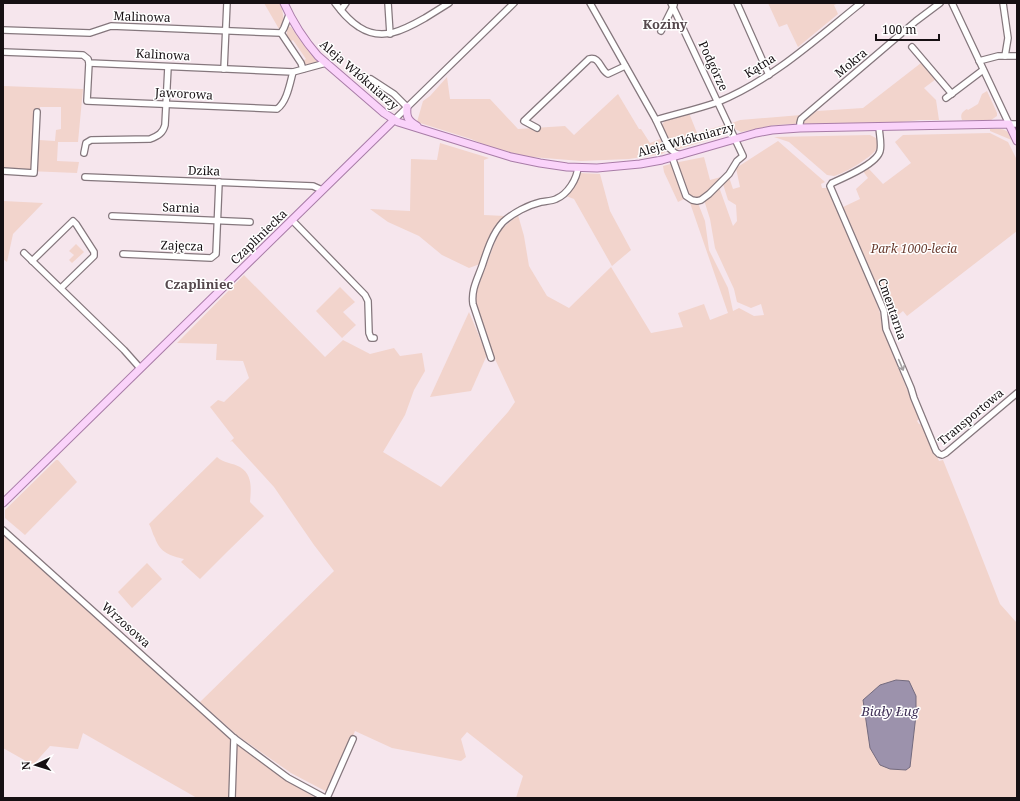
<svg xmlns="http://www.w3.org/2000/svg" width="1020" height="801" font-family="'Noto Serif',serif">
<rect width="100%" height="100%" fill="#f6e6ed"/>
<g fill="#f2d4cc" fill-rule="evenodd">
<path d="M264,3H280C283,13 286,20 279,29Z"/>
<path d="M768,3H839L834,5L838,14L798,47L787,24L779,27Z"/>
<path d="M287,26L291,27L318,63L309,66L306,65L303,61L306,59L293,40L290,42L287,37Z"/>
<path d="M921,63L936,79L924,88L936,100L939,120H920L892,123L800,125L806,118L817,111L863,108Z"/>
<path d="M447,77L450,99H490L518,129L565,126L574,135L618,94L639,129H641L650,143L660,139L665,147V152L662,154L629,159L581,161L532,157L514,154L490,147L471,139L417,122L423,101L430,96Z"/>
<path d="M3,86L83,89L78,142H58L57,161L79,162L77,173L3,170ZM40,107H61V129L56,130L55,141L39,140Z"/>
<path d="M987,91L997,113V116L991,120H962C960,114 962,112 967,109L968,110L978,104L982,94Z"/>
<path d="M689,113L697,133L727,124V130L725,135L678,149L673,147L662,125L665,120Z"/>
<path d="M801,115L797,124L775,125L741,132L735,129L732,123L740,120Z"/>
<path d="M990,129C1003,129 1007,127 1014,141L990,131Z"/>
<path d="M990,133L1008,142L1017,160V231L907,316L903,311L892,320L843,207L860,199L856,189L868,178L863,171L868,168L883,184L911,163L895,142L903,135Z"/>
<path d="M870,135L876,138C877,142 878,145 877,148C873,157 843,174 834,176C832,176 829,175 827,175L789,142L774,137Z"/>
<path d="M778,141L825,182L821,184L822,188H827L874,296L880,313L883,330L919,419L917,421L919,424L923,425L939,461L943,460L966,517L1000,604L1017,623V798H516L523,776L467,732L461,739L466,757L461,761L392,748L355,731L329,793L291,773L238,736L200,702L334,571L314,545L274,487L232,441L230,442L234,438L210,407L218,400L224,402L249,378L243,361L216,360L217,344L177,343L244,275L325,357L343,340L370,354L394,348L400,356L422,353L425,371L414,390L405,415L383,452L441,487L508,412L515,402L494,357L475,301L477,290L499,231L518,215L524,236L529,266L547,296L569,308L611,267L651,333L683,327L678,313L704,304L710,320L728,313L689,200L698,203L705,221L709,250L728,288L733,311L739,308L754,316L764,315L761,304L751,308L737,302L734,289L715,248L710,219L704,200L709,198L719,187L733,226L737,221L736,205L728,200L723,184L729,177L733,189L740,187L736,168Z"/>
<path d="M440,143L489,158L484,160V215L505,216L501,220L480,264L469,268L442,255L419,236L388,222L370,209L410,211L411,159L437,160Z"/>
<path d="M704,157L710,180L721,177L713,187L699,198L690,196L678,202L664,172L663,166L674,163Z"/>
<path d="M580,173L600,174L610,211L631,250L612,266L574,199L566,196L578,181Z"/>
<path d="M3,201L43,203L13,234L7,262L3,259Z"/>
<path d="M76,244L84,252L72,263L69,260L74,255L69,251Z"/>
<path d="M340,287L355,302L343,312L356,325L342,338L316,311Z"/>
<path d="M469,312L487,355L471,391L430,397Z"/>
<path d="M217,457C223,463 233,463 240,467C253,475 251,489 250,502L264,516L227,552L200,579L181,562L184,559C171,556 160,553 155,538C152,533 152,529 149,524Z"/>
<path d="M56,460H58L77,482L25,535L5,518V510Z"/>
<path d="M5,534L231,739L229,798H197L83,733L78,749L50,746L33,765L3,748V536Z"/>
<path d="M147,563L162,579L132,608L118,592Z"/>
<path d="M236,742L287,781L316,798H234Z"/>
</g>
<path fill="#9c92ac" stroke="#746b7e" d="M896,680L909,681L916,696V715L910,767L906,770L890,769L880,765L870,748L863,700L880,685Z"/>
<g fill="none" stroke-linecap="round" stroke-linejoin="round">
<g stroke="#85777d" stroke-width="8">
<g id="minor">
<path d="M335,3C342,12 349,21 359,27C382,42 404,30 425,18C433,13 441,8 449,3"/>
<path d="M388,3L390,34"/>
<path d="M590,3L656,120L669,148L675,153L681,155"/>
<path d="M671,3L743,156L737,161L729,174L709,194L701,200L697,201L692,200L686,196L672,157"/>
<path d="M737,3L769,75"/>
<path d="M952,3L1009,124H1017"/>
<path d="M1003,3L1008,38L1005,56"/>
<path d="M341,10L346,3"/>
<path d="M289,15L284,28L281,33L301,63L303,69"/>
<path d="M3,30L90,33L111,26L281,33"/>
<path d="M661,31L674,5"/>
<path d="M912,47L952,94"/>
<path d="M3,52L83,55L88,59L89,63L293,72L326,63"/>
<path d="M979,61L998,56H1017"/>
<path d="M89,63L87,101L277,109C287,102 290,83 293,72"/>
<path d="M224,69L227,3"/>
<path d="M371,79L394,94L407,107"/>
<path d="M946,98L983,70"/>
<path d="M394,120L514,3"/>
<path d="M656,120C676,114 698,109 718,102C772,80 816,39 861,3"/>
<path d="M879,126C879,133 882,144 880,151C877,164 843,178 832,183L830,186L884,311L886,329L911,388L914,398L936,451L939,454L942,455L946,453L1017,393"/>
<path d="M537,128L524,121L589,59C600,56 600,70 608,74L625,66"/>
<path d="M800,128V123L801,119L916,21L940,3"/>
<path d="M84,153L86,143L91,140L150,139C158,136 163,133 165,125L168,67"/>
<path d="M3,171L34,173L37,112"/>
<path d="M85,177L313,186L322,190"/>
<path d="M112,216L250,222"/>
<path d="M292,220L365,295L368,301L369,333L371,338H374"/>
<path d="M24,253L124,350L140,368"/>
<path d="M123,254L211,258L216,254L219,182"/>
<path d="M32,261L73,221L76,224L94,252V256L61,288"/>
<path d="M491,358L473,304C471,290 477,280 482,266C487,251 492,234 503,222C513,213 528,205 541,202C546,201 552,201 556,199C568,194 577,179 578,167"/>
<path d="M3,530L234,738L288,778L325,798"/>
<path d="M232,798L234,738"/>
<path d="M327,798L353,739"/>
</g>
</g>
<g stroke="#a87ca7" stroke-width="9">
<g id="major">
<path d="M284,3C293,23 304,40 318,56L384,113L398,122L511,157L540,163L567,167L597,168L640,164L662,160L756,133L772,130L800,128L1009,124L1017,141"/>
<path d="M407,107C406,117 408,121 417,126"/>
<path d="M3,503L394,120"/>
</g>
</g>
<use href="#minor" stroke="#fff" stroke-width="5.5"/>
<use href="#major" stroke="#fad3fa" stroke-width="7"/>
</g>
<defs><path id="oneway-shaft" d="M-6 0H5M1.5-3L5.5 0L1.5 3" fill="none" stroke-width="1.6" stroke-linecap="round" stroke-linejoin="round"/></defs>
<use stroke="#a29fa1" href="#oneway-shaft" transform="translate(901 365) rotate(67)"/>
<g text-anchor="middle" stroke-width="3" stroke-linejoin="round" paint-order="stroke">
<g font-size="12" fill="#161013" stroke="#fff">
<text transform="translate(142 17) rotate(2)" y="4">Malinowa</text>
<text transform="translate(163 55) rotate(3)" y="4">Kalinowa</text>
<text transform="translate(851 63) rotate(-40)" y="4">Mokra</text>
<text transform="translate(713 66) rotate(65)" y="4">Podgórze</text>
<text transform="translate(760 66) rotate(-32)" y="4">Kątna</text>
<text transform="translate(359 75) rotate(41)" y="4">Aleja Włókniarzy</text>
<text transform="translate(184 94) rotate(3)" y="4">Jaworowa</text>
<text transform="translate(686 140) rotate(-15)" y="4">Aleja Włókniarzy</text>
<text transform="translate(204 171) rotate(2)" y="4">Dzika</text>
<text transform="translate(181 208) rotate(2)" y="4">Sarnia</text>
<text transform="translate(259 237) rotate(-44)" y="4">Czapliniecka</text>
<text transform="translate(182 246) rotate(2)" y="4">Zajęcza</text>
<text transform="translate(892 309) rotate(71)" y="4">Cmentarna</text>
<text transform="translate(971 417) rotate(-40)" y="4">Transportowa</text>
<text transform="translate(126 625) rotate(42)" y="4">Wrzosowa</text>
</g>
<g font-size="12" font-style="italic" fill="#68392c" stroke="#fff">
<text x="914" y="253">Park 1000-lecia</text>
</g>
<g font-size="13" font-weight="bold" fill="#55484d" stroke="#fff">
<text x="665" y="29">Koziny</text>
<text x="199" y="289">Czapliniec</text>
</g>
<g font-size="13" font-style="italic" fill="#3f2f56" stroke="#fff">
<text x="890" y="716">Biały Ług</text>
</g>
</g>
<rect width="1020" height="801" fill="none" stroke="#161013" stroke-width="8"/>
<g transform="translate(36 765) rotate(266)" stroke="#ffffff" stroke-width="3" paint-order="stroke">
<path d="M0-3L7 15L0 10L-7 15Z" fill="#161013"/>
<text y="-6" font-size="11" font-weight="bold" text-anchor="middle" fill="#161013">N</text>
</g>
<path d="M876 34v6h63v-6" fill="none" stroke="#161013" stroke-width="2"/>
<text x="882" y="34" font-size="12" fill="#161013" stroke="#ffffff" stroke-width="3" paint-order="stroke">100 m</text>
</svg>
